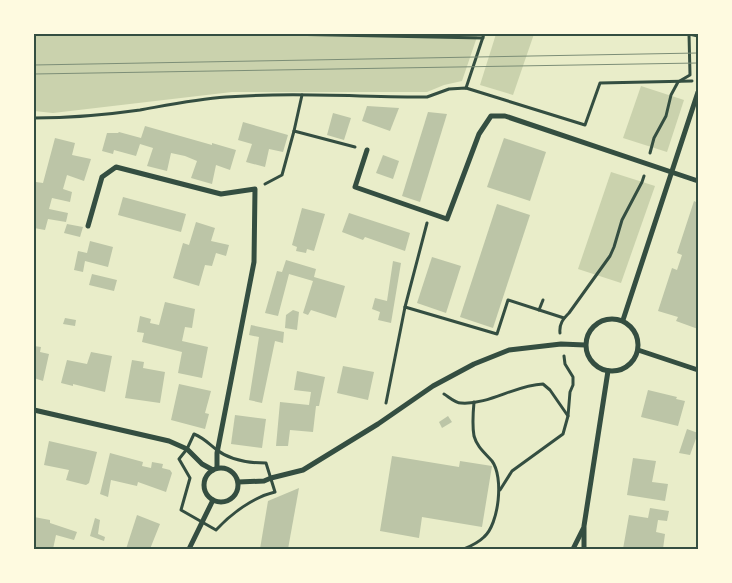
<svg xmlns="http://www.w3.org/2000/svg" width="732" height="583" font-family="Arial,sans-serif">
<rect width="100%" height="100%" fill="#e9edc9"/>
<g fill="#cad2ad">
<path d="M34,34H478L462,81L444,85L427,92H232L53,113L34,111Z"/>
<path d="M496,34H534L513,95L480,85Z"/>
<path d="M641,86L684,100L667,152L623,138Z"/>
<path d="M611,172L655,186L621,283L578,269Z"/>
</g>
<g fill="#bcc5a7">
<path d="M367,106L399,108L390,131L362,121Z"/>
<path d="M428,112L447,114L420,202L402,196Z"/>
<path d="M333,113L351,118L344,140L327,135Z"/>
<path d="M243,122L288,135L283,152L269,149L265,167L246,162L252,144L238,140Z"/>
<path d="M145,126L212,145V143L236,150L230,170L216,165L212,184L191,178L197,161L185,156L171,153L167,171L147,166L153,148L140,144L136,156L114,150L113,154L102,151L107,133H118L119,132L141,138Z"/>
<path d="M55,138L75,143L72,155L91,159L84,181L67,175L63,189L72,192L70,202L52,198L49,209L68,213L66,222L48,219L45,230L34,228V195L36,182L43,183Z"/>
<path d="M504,138L546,152L530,201L487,187Z"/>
<path d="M383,155L399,161L393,179L376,173Z"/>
<path d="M123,197L186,214L181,232L118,215Z"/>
<path d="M694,201L698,203V329L676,321L678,317L658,311L672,268L677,270L682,255L677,253Z"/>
<path d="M497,204L530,215L493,328L460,317Z"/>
<path d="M302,208L325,214L314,251L307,249L306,253L296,251L297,247L292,245Z"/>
<path d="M349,213L410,233L405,251L365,237L363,240L342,232Z"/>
<path d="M196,222L215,228L211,241L229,245L226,256L216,253L212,266L205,265L199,286L173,278L183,243L189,245Z"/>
<path d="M67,224L83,227L80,237L64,233Z"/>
<path d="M90,241L113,247L108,267L85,261L83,272L74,270L78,251L87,253Z"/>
<path d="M432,257L461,266L446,313L417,303Z"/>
<path d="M286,260L316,269L314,277L345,286L336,318L311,310L308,315L303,313L313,281L289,274L278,316L265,313L277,271L282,272Z"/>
<path d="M393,261L401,263L391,323L378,320L380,312L372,309L375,298L387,301Z"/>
<path d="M92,274L117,280L114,291L89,285Z"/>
<path d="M165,302L195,309L192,328L185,327L182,341L208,347L202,378L178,373L182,352L142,342L144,333L137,332L140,316L151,319L150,323L159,325Z"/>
<path d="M293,310L299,312L297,330L285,328L286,315Z"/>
<path d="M65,318L76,320L75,326L63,324Z"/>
<path d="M251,325L284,332L283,343L275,341L262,403L249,400L259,337L249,335Z"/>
<path d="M34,346L41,347L40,352L49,354L43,381L34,378Z"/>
<path d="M91,352L112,356L105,392L73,384V386L61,383L67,360L87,364Z"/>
<path d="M132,360L144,362L143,368L165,372L160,403L125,398Z"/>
<path d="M343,366L374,372L368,400L337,393Z"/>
<path d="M297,371L325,377L319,406H316L313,432L290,430L288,446H276L280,402L309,405L311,392L294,390Z"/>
<path d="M179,384L211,391L205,413L209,414L205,429L171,420Z"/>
<path d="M648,390L677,397L676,399L685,401L678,426L641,417Z"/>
<path d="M235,415L266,419L262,448L231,444Z"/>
<path d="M448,416L452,422L442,428L439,422Z"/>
<path d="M687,429L698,433L690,455L679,453Z"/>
<path d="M49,441L97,452L89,483L86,485L66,480L69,470L44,465Z"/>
<path d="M110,453L143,462L142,466L151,468L152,462L163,464L162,468L170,470L172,473L166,492L138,482L137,486L111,480L108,497L100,494Z"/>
<path d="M392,456L459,467L460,461L492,466L482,527L422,517L419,538L380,531Z"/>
<path d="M633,458L656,461L652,482L668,484L665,501L627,495Z"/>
<path d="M299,488L288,549H260L268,501Z"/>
<path d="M650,508L669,511L667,521L658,520L656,532L665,534L663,549H623L629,515L648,518Z"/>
<path d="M137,515L160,524L150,549H126Z"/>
<path d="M34,517L50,520V523L77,532L74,540L56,535L53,549H34Z"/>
<path d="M95,518L100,520L98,534L105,537L104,541L90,536Z"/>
</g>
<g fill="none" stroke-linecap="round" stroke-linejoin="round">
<g stroke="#344e41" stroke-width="3">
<path d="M282,34L483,38"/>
<path d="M689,34L698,36"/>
<path d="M466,88L484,34"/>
<path d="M34,118C69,118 105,115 140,110C168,105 197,99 226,97C293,92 360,97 427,97L449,89L466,88L585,125L600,83L692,81"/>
<path d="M294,131L302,95"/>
<path d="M650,153L654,138L666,116L671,95L678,82L690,75L689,34"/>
<path d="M265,184L282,175L294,131L355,147"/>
<path d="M405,307L497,334L508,300L564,318"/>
<path d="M539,310L543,300"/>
<path d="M560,333C559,324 563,319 569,313L610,256L614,247L622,220L642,182L644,176"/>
<path d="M444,394C449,397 455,403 461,403C489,405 515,385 543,384L550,390L568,416"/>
<path d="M386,403L405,307L427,223"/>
<path d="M194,434C204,438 209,444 217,450C231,461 249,463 266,463L275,492C253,497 231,514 216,530L181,510L190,478L179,459L187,449Z"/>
<path d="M500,490L512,471L563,434L568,416L570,392L573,385V377L565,364L564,356"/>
<path d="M464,549C471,546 479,542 484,537C499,524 504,477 492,461C485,453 477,447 474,436C472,425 473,413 474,402"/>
</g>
<g stroke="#344e41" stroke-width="5">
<path d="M367,150L355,187L447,219L479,134L491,116H505L698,181"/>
<path d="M88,226L102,177L116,167L221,194L255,189L254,262L217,453V468"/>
<circle cx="612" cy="345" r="26"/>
<path d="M623,320L698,92"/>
<path d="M638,350L698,370"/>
<path d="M34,410L169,441L187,449L202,464L213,470"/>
<circle cx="221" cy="485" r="17"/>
<path d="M238,482L264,481L271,478L303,470L378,424L433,386L474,364L509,350L561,344L585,345"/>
<path d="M189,549L213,500"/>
<path d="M573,549L583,529"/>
<path d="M584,549V526L608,371"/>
</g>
<g stroke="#7c8e77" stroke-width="1">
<path d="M34,65L698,53"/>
<path d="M34,74L698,63"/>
</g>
</g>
<rect width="732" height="583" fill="none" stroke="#fefae0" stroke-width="70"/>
<rect x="35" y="35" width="662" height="513" fill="none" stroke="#344e41" stroke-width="2"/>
</svg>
